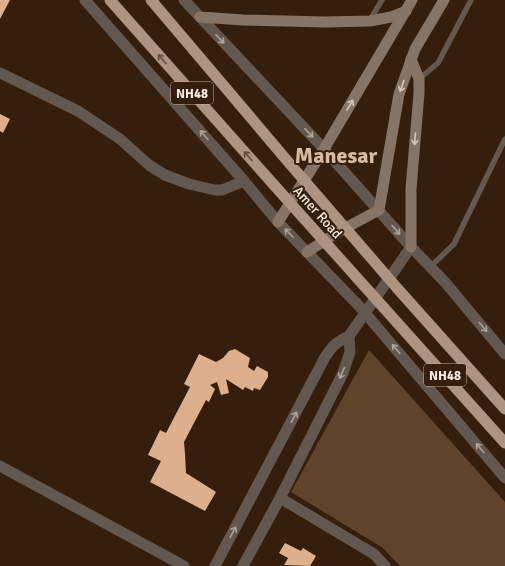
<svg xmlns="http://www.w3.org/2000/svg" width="505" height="566" font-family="Signika,sans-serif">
<rect width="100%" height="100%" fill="#351f0c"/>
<path fill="#5f432b" d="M369,350L505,502V566H400L383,548L291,492Z"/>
<g fill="#ddb08b">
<path d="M0,0H10L0,19Z"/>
<path d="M0,114L10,119L3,133L0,131Z"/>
<path d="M235,349L250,358L248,367L254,371L257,366L268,372V377L260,390L254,388L253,391L245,387L243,390L226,379L229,393L221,395L217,382L210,385L215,389L209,402L206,400L184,442L185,454L186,473L216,492L205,511L150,482L161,461L148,455L160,430L166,433L190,387L184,384L199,354L216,362L223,358L229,351Z"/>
<path d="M285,543L301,551L303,548L316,556L310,566L284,565L288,558L279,553Z"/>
</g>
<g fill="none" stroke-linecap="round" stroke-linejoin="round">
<g stroke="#63584f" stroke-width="5.5">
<path d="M370,20L382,0"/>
<path d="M419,79L438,63L471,0"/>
<path d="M430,267L454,244L505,139"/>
</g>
<g stroke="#63584f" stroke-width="11">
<path d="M0,73L78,111L120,139L149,165L165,175L189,184L215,190H222L244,181"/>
<path d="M0,466L184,566"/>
<path d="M280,498L374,554L385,566"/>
</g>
<g stroke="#63584f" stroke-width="11">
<path d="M85,0L244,181L278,222L360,307L505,478"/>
<path d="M184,0L324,149L411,247L444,281L505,354"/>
<path d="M215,566L324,359C332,346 335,343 349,336L411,247"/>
<path d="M243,566L280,498L343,373L350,352L349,336"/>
</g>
<g stroke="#867466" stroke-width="11">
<path d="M200,17L243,20L326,22L370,21L391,17L406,11"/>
<path d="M411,59L419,79V93L411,189V247"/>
<path d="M278,222L324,149L412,0"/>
<path d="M307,252L338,232L379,210L399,94L415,49L444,0"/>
</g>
<g stroke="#ae9480" stroke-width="11">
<path d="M110,0L274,185"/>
<path d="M151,0L174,27L290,164"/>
<path d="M397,288L505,409"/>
<path d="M384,308L505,443"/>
</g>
<g stroke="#ae9480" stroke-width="11">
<path d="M290,164L397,288"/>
<path d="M274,185L384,308"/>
</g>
</g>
<defs><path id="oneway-shaft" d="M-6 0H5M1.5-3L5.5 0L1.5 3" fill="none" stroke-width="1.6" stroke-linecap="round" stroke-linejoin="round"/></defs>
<g stroke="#aea297">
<use href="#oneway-shaft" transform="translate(220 39) rotate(47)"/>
<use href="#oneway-shaft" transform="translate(309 133) rotate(47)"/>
<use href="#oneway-shaft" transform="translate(204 135) rotate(-131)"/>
<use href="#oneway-shaft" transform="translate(396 230) rotate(49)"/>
<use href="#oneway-shaft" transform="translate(289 233) rotate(-135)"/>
<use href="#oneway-shaft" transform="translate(483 327) rotate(50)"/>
<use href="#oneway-shaft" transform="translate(396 349) rotate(-130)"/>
<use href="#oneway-shaft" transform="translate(342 373) rotate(114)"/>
<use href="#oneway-shaft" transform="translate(294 417) rotate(-62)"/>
<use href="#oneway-shaft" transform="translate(480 448) rotate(-130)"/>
<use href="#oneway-shaft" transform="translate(233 532) rotate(-62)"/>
</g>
<g stroke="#654e3a">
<use href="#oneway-shaft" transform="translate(162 59) rotate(-131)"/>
<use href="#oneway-shaft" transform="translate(248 156) rotate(-131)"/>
</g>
<g stroke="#d7c7bb">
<use href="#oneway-shaft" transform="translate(402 86) rotate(109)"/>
<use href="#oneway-shaft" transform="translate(350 105) rotate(-59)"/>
<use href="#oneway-shaft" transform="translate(415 139) rotate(95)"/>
</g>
<g text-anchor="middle" stroke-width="4" stroke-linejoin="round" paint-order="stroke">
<g fill="#351f0c" stroke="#bfaea0" stroke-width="1">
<rect x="171" y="82" width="42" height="22" rx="3"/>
<rect x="424" y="364" width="42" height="22" rx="3"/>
</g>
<g font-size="13" font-weight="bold" fill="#faebdf">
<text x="192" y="98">NH48</text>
<text x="445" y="380">NH48</text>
</g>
<g font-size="14" fill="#faebdf" stroke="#351f0c">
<text transform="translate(318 212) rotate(48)" y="5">Amer Road</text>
</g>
<g font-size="22" font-weight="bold" fill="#d8bba4" stroke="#351f0c">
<text x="336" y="163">Manesar</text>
</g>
</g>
</svg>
